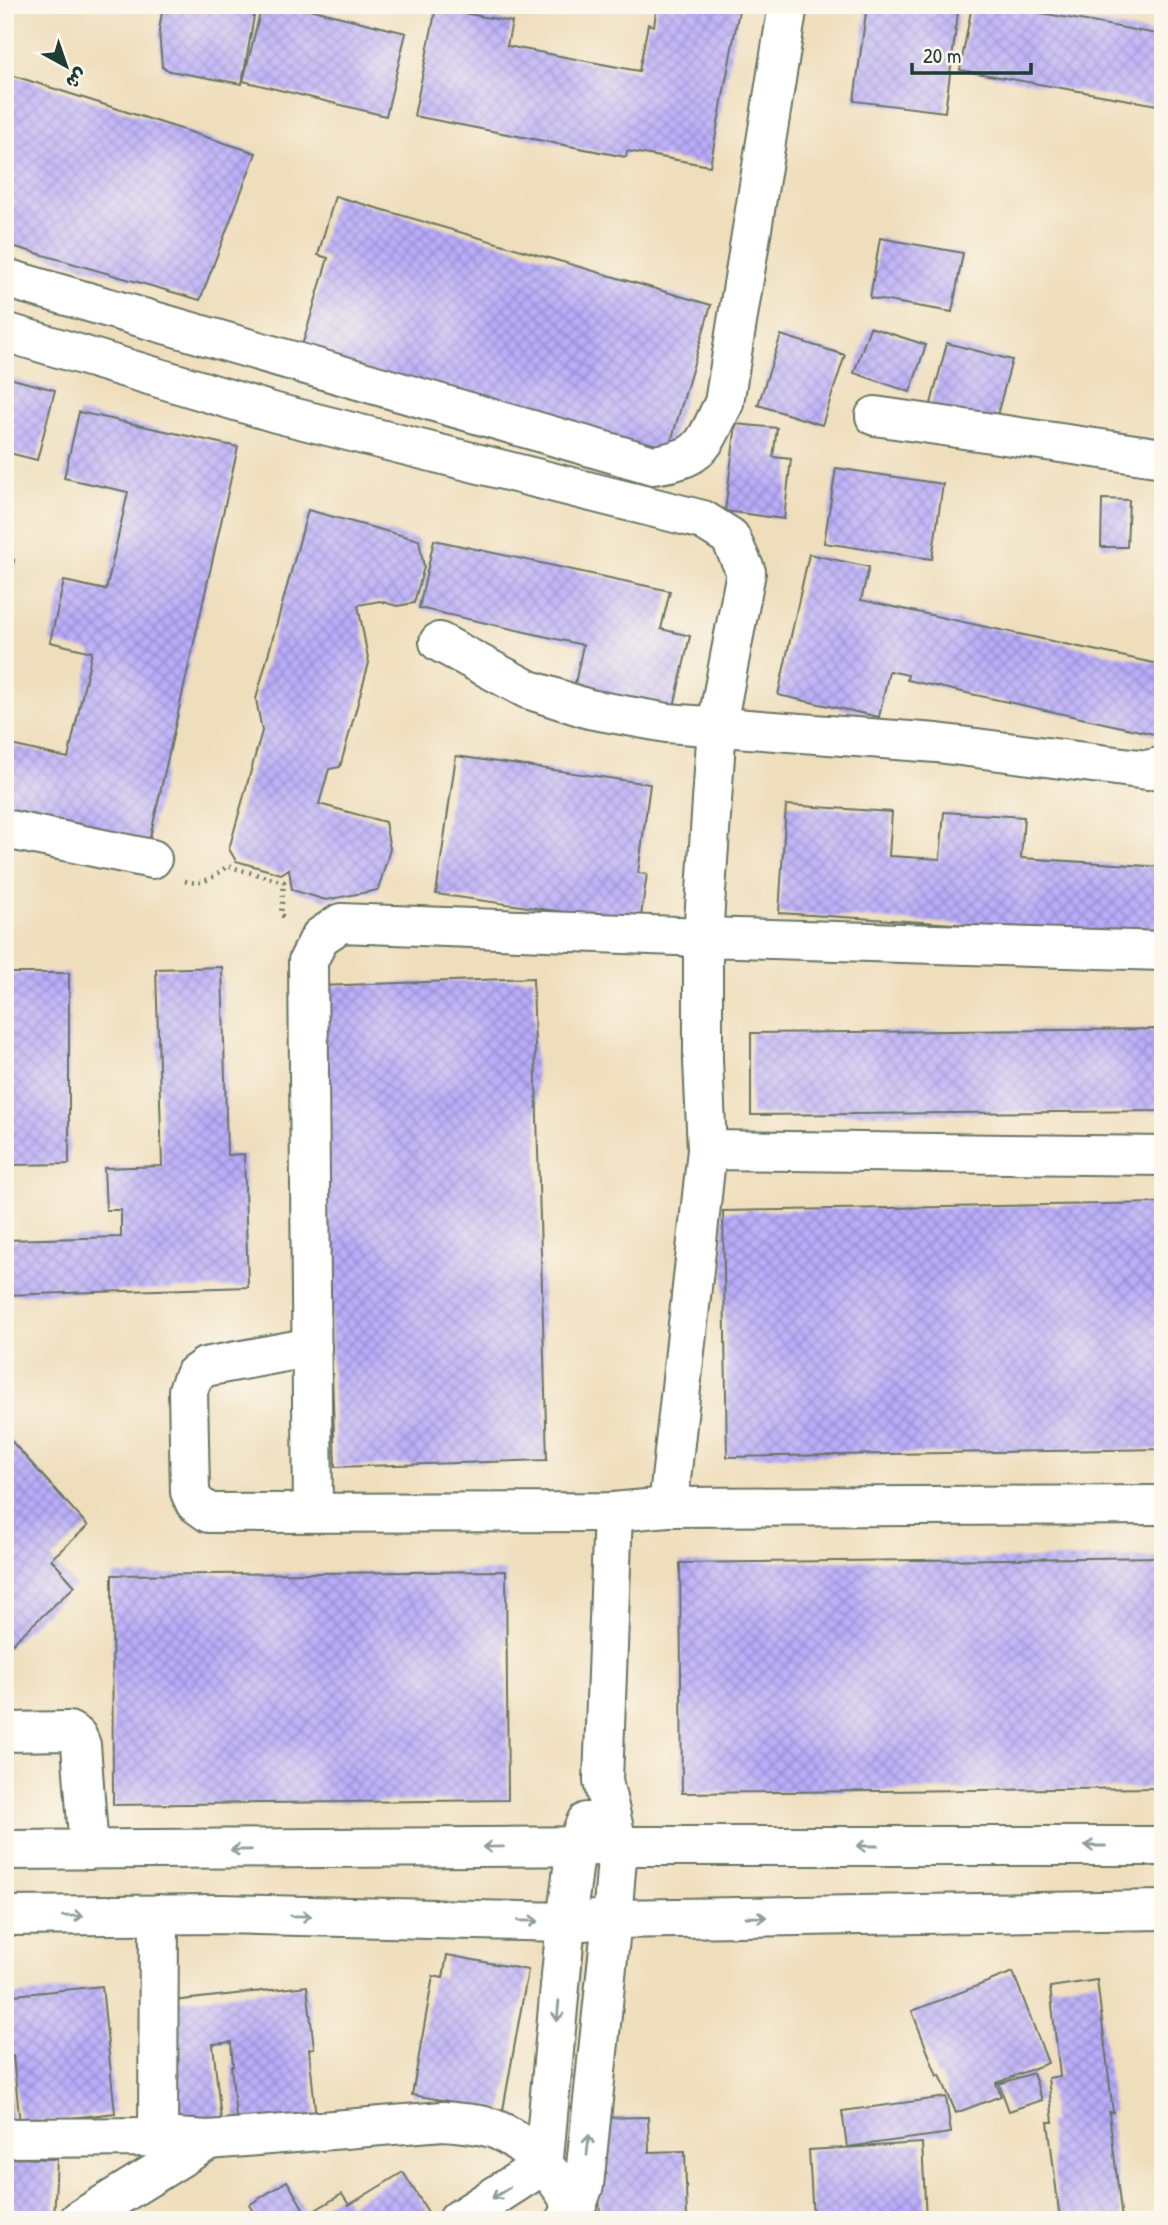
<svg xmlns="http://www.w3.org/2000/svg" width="1168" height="2225" font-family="'Patrick Hand','Playpen Sans Arabic',sans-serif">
<defs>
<pattern id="building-cross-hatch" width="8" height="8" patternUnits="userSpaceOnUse" patternTransform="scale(1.75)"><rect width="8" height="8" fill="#b9acfa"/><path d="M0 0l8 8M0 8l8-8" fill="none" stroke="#968dcb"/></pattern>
</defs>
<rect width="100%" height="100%" fill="#fbf7ec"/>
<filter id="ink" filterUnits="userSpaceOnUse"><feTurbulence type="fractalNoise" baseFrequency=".0143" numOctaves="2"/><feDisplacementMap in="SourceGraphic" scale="14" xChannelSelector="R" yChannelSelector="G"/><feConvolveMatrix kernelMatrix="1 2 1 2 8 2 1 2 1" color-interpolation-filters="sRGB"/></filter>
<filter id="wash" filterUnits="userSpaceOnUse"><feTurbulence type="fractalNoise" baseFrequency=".00686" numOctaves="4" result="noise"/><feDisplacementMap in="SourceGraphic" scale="28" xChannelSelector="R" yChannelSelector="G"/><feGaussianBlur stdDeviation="1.57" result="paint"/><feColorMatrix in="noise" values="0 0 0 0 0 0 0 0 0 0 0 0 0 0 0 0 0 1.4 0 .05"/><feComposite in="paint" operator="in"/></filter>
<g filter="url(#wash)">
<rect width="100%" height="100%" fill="#efdebc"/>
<g id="blocks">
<g fill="url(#building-cross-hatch)">
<path d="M163,5H256L242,84L170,71L162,67L159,31Z"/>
<path d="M262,5H293L406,33L386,116L243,81Z"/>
<path d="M657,5H740L710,166L627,151L626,157L414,116L436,8L512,22L507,46L639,71L648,24L654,26Z"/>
<path d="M867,5H959L945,112L854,101Z"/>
<path d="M972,5H997L1163,35V106L960,70Z"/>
<path d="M5,73L256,153L200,300L5,244Z"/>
<path d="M335,196L711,305L665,462L299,356L328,258L318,255Z"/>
<path d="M880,238L963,253L952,312L870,298Z"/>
<path d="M870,327L926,345L910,392L854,373Z"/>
<path d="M781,335L845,355L822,425L758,405Z"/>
<path d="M947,343L1012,360L991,437L927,419Z"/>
<path d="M5,377L55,390L37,460L5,452Z"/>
<path d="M79,412L238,447L149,842L5,810V770L11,745L68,758L92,652L50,642L64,581L106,590L128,492L64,478Z"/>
<path d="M736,424L777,428L773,457L791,459L784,519L725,511Z"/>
<path d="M836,468L943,484L932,559L824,543Z"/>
<path d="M1102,499L1129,500L1127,547H1101Z"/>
<path d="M308,510L419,540L424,567L414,603L397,606L380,601L358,605L369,663L340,767L329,769L319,804L385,822L390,849L378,890L326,900L292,890L289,869L281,874L236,861L229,849L262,731L256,699Z"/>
<path d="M434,540L670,591L661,629L690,636L671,720L572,698L583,645L419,608Z"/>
<path d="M809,554L869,567L861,600L1163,665V736L907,680L908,675L889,671L879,717L778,695Z"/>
<path d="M5,558L14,560L6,592H5Z"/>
<path d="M456,756L650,784L638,873L647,874L640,923L436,894Z"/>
<path d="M786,805L892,812L889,856L940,859L944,812L1024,817L1021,858L1163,867V937L779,913Z"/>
<path d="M222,967L227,1155L244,1154L248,1287L5,1295V1240L121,1237V1210H106L104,1168L162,1166L156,969Z"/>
<path d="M10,973H69V1164L10,1165Z"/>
<path d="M533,978L547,1460L335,1467L320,986Z"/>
<path d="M1163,1029V1111L751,1115V1033Z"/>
<path d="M1163,1203V1449L727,1457L723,1211Z"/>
<path d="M5,1434L88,1526L51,1559L75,1586L5,1650Z"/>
<path d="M1163,1557V1788L682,1793L680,1563Z"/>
<path d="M506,1571L508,1800L113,1805L112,1575Z"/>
<path d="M447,1955L528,1970L503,2110L412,2095L433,1976L443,1978Z"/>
<path d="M1013,1972L1048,2063L996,2083L1001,2096L956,2113L940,2075L937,2076L912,2011Z"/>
<path d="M1097,1980L1113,2112H1109L1122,2220H1060L1048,2122H1053L1048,2078L1060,2076L1050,1987Z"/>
<path d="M102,1986L115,2113L20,2124L13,2056L5,2057V1996Z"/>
<path d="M307,1986L314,2048L309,2049L316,2118L237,2127L231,2066H233L231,2042L213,2044L221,2120L178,2125L165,2002Z"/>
<path d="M1033,2073L1042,2100L1009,2111L999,2084Z"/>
<path d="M5,2096H10L12,2122H5Z"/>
<path d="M946,2097L951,2133L847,2147L842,2111Z"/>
<path d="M648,2117L649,2152L685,2151L687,2220H600L597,2118Z"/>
<path d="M922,2143L926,2220H813L809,2150Z"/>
<path d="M5,2158L57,2159L54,2220H5Z"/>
<path d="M403,2172L433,2220H258L249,2205L287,2181L307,2215L342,2194L349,2205Z"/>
</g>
</g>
</g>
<g filter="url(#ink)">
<use href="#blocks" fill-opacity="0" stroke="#687564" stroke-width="2"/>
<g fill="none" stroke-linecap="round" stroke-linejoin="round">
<g stroke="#687564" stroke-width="42">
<g id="minor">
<path d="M5,278L653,465C704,458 703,445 724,403L788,5"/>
<path d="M5,332L276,413L703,520L730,537L746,572L717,725L703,937L341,923L320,937L308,961L313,1512"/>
<path d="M875,416L1163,458"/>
<path d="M439,642L527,689L589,709L667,723L937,743L1147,770L1163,766"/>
<path d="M5,829L152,859"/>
<path d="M707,1150L1163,1156"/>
<path d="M312,1347L205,1367L194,1375L188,1390L190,1492L195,1503L209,1513L613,1512L668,1507L1163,1505"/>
<path d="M668,1507L707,1150L703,1060V937L1163,951"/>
<path d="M5,1732L69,1731L77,1736L81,1745L89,1850"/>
<path d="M5,1850L618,1846H1163"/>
<path d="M5,1916L219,1914L566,1922L612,1919L1163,1910"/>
<path d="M158,2137L159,1914"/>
<path d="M5,2138L158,2137L209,2140L443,2121C461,2123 480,2123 497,2130C528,2143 569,2187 577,2220"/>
<path d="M79,2220L209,2140"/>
<path d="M458,2220L537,2169L544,2158L566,1922L576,1846L586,1822"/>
<path d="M566,2220L575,2211L584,2185L612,1919L618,1846L603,1781L613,1512"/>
</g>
</g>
<path stroke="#687564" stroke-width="4.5" stroke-dasharray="2 5" stroke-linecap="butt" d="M185,881C202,886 215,877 227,866L284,882L281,915L286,918"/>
<use href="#minor" stroke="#fff" stroke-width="38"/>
</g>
<defs><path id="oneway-shaft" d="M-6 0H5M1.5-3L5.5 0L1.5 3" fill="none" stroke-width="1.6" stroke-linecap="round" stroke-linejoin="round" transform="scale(1.75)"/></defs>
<g stroke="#8f9e9a">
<use href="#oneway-shaft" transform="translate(867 1846) rotate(-180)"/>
<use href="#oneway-shaft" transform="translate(1095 1846) rotate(-180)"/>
<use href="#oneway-shaft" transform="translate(493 1847) rotate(179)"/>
<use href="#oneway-shaft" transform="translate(241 1850) rotate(179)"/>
<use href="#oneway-shaft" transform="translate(73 1916) rotate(-1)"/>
<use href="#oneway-shaft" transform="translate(301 1916) rotate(1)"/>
<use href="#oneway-shaft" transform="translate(756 1917) rotate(-1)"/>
<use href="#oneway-shaft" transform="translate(528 1921) rotate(1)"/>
<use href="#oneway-shaft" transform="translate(558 2011) rotate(95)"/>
<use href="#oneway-shaft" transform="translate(588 2145) rotate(-84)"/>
<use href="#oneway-shaft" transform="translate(501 2193) rotate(148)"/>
</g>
</g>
<rect width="1168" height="2225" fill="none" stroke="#fbf7ec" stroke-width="28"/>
<g transform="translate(66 66) rotate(140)" stroke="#fbf7ec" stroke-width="5" paint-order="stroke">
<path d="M0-5L12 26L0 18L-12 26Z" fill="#1f3d34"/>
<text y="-10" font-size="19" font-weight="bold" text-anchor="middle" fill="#1f3d34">ش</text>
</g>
<path d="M912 63v10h119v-10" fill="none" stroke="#1f3d34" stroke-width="3.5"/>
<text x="923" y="63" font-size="21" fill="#1f3d34" stroke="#fbf7ec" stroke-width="5" paint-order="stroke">20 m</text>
</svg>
